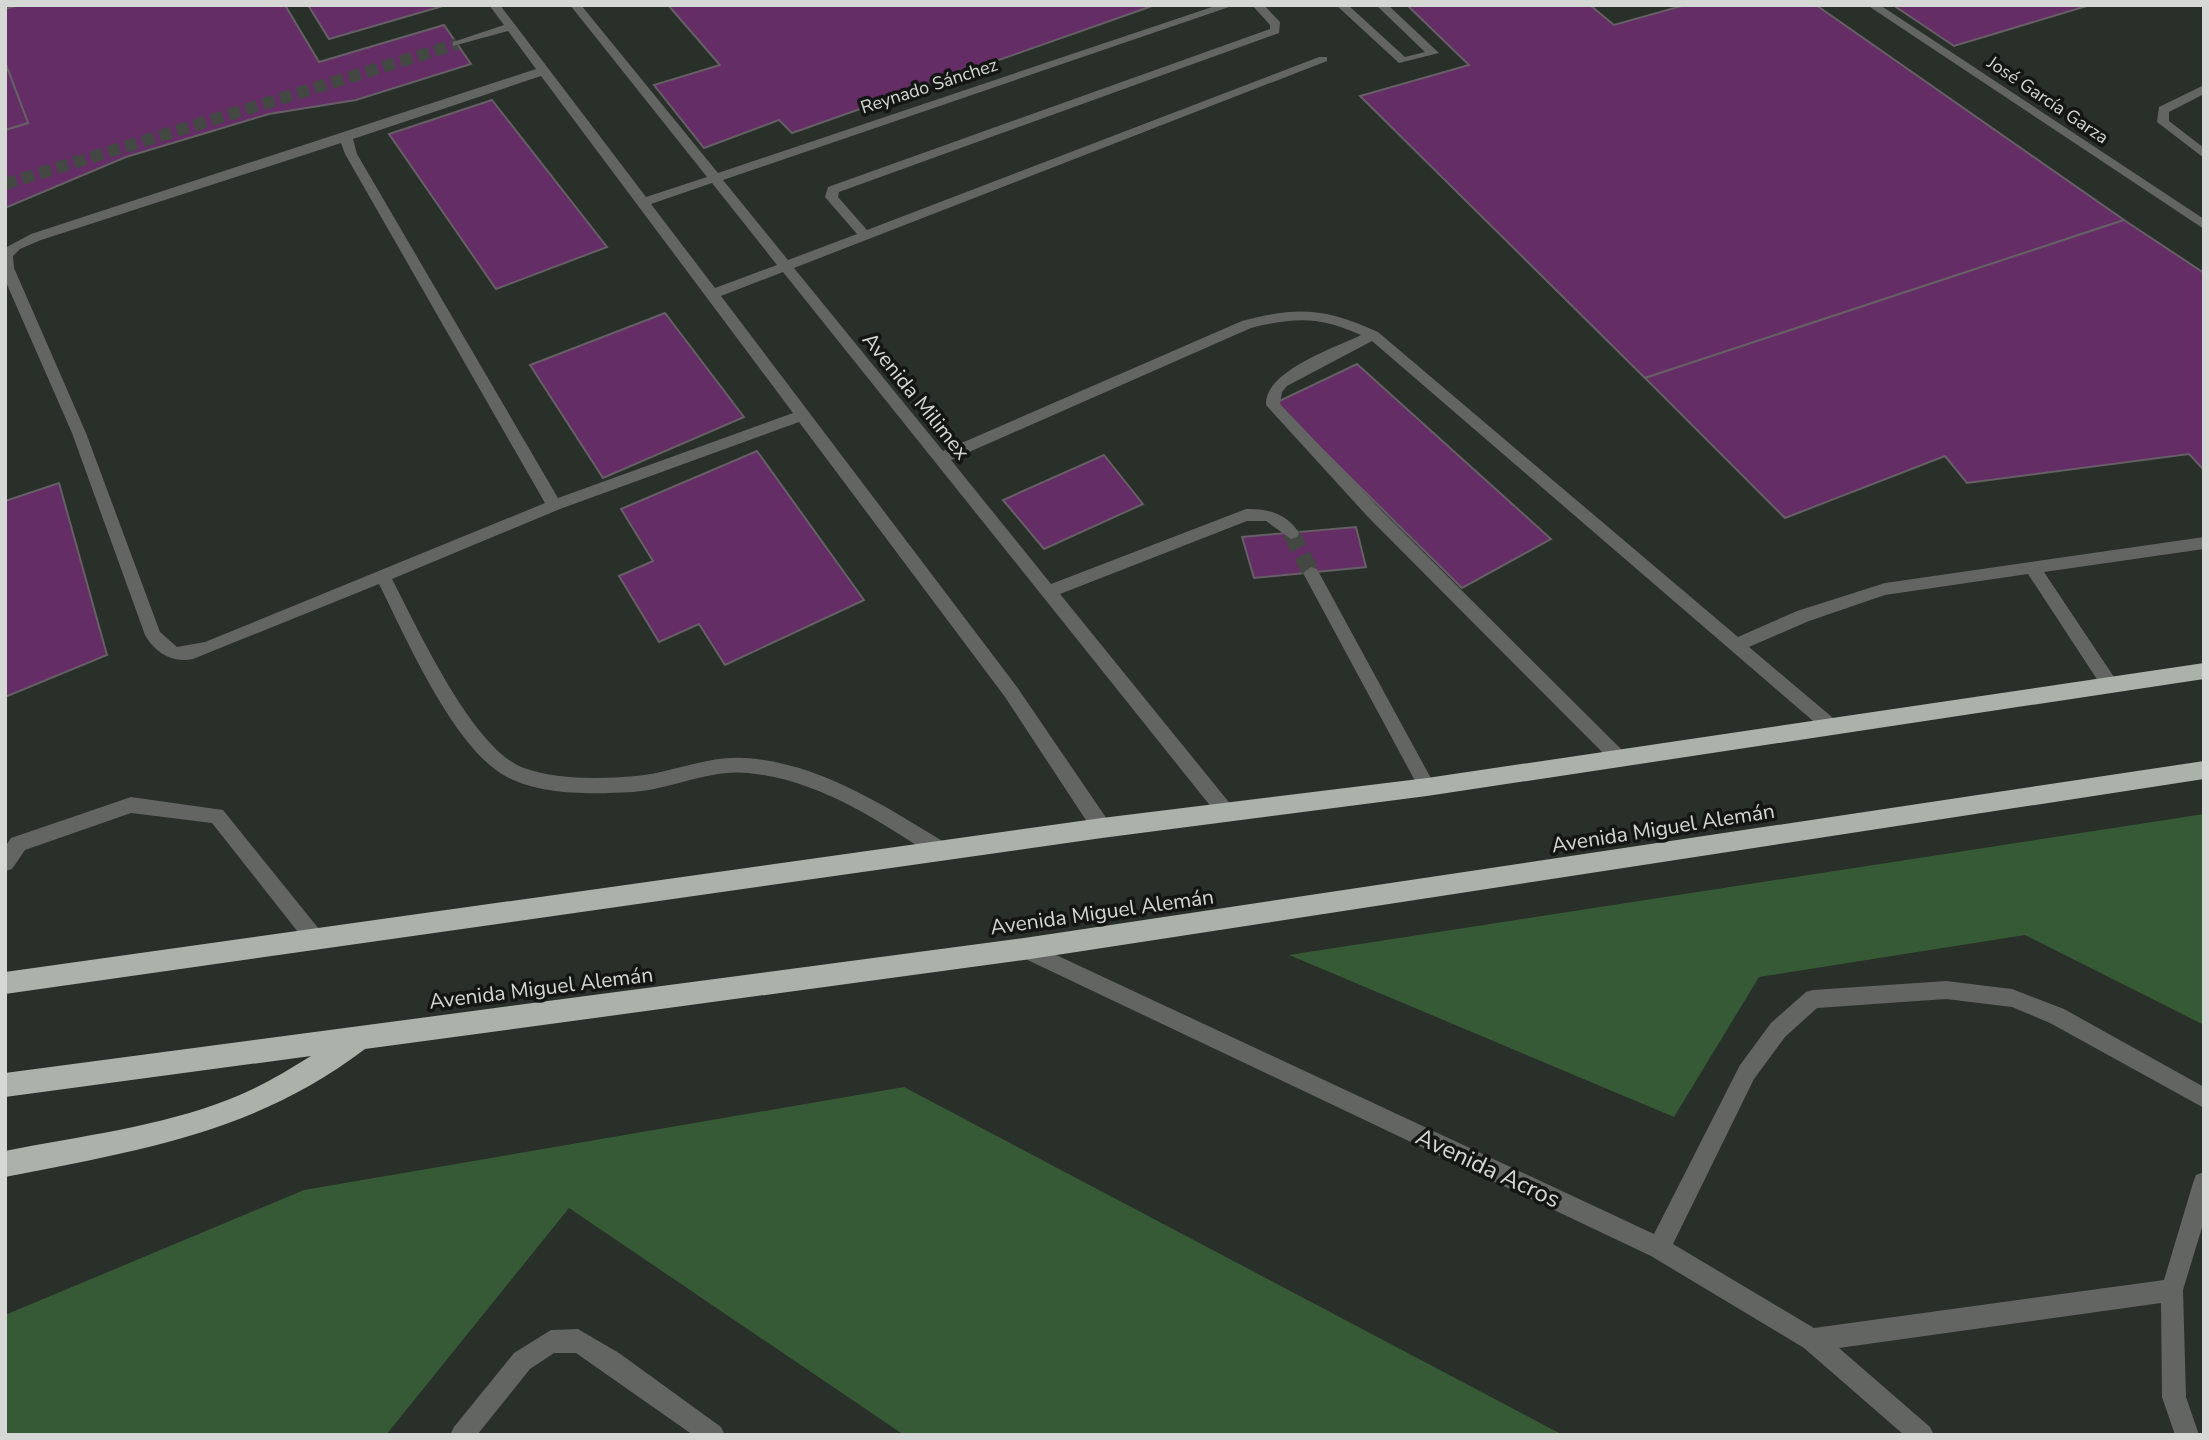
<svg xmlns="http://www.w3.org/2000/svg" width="2209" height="1440" font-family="'Nunito Sans',sans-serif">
<rect width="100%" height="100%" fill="#292f29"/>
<g fill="#375a36">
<path d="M2204,814V1025L2025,935L1759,977L1674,1117L1289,955Z"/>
<path d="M904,1087L1563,1435H904L569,1208L386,1435H5V1315L304,1190Z"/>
</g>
<g fill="#642d66" stroke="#665f65" stroke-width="2">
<path d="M19,5H285L319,62L444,25L471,64L356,100L269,114L126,157L5,208V130L28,123L5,62V9Z"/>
<path d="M308,5H442L443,6L329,39Z"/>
<path d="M668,5H1155L792,133L779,120L704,148L654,85L720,65Z"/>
<path d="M1407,5H1590L1614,25L1685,5H1816L2124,220L1645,378L1360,96L1469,65Z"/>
<path d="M1893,5H2090L1954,46Z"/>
<path d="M5,62L28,123L5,130Z"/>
<path d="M492,100L607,247L496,289L389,134Z"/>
<path d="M2124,220L2204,273V470L2189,454L1967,483L1945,456L1785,518L1645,378Z"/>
<path d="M665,313L744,417L603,478L530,365Z"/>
<path d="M1357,364L1551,539L1462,588L1275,403Z"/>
<path d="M757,451L864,600L725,665L699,624L659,642L619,576L653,561L621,509Z"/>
<path d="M1104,455L1143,504L1044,549L1003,500Z"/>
<path d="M59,483L107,655L5,697V501Z"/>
<path d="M1356,527L1366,567L1254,578L1242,537Z"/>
</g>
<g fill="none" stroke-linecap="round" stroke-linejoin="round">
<path stroke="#434843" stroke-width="12" stroke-dasharray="12 6" stroke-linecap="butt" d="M5,184L457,44"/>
<path stroke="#434843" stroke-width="17" stroke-dasharray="17 8" stroke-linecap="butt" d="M1291,533L1311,573"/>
<g fill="#626562" fill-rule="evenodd">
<path d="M489,5H500L646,197L707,177L570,5H581L718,173L1218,5H1235L723,180L788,260L857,234L825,197L828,187L1270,29V25L1252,5H1264L1280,22L1279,33L839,192L838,197L867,230L1319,57H1327V61L794,268L943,451L1242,321C1297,306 1326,308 1378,332L1738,637L1797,611L1885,583L2204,537V549L2044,572L2116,680L2119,685L2116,690H2104L2028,574L1885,595L1809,621L1749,647L1839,723L1842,728L1839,733H1827L1372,341L1287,386L1282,392L1280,404L1380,509L1626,754L1629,759L1626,764H1614L1368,517L1266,405C1264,371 1335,348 1361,335C1319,316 1296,317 1251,328L951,460L1051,584L1246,509C1268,508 1287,514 1299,533L1297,537L1291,539L1266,521H1247L1060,594L1232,806L1235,812L1232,818L1226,820L1220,818L783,272L721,296L1017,687L1109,822L1111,828L1109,834L1102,836L1095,834L1005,697L799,422L560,509L392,579C417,627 473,750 524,768C557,780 601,779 636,776C672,773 708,755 745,758C821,763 886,807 949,845L951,851L949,857L942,859L935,857C877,820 819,780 748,773C709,769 672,789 633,792C594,794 543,796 507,777C454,749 406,638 379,584L193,659C172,663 155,653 145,635L72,433L5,280V248L31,234L536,69L508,31L453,46V42L504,25ZM541,76L793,413L558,498L357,154L353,139ZM341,143L345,154L545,503L205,642L177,647L160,632L86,433L14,268L13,256L20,249L41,240ZM712,183L777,265L715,288L651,204Z"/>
<path d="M1336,5H1348L1405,57L1425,52L1376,5H1388L1439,53L1399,63Z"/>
<path d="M1867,5H1880L2204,219V229Z"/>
<path d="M2204,85V94L2169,112V121L2204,148V158L2157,122L2159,107Z"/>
<path d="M1311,567L1317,569L1433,782L1436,787L1433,792L1427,795L1421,792L1303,573Z"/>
<path d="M131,797L223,810L323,934L326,940L323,946L316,949L309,946L212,823L131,813L25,850L12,869L5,871V847L11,838Z"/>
<path d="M1024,940L1654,1234L1740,1065L1771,1023L1806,992L1813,990L1946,981L2012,989L2064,1009L2204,1087V1108L2050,1023L2012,1007L1946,999L1817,1008L1785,1037L1754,1079L1673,1244L1814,1328L2164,1280L2193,1183L2196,1175L2204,1172V1221L2183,1290L2186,1397L2199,1435H2175L2162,1397L2161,1303L1839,1348L1930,1427L1934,1435H1904L1804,1348L1651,1256L1017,955L1014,949L1017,943Z"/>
<path d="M578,1329L619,1353L721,1427L725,1435H693L576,1353H554L530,1369L477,1435H450L454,1427L514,1353L551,1330Z"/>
</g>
<g fill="#abb2aa" fill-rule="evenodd">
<path d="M2204,663V679L1427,796L1102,838L5,994V972L1102,818L1427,778Z"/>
<path d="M2204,761V779L1024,960L365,1049C253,1134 139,1150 5,1177V1151C80,1136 159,1127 230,1099C259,1088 285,1072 311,1056L5,1097V1073L1024,938Z"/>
</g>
</g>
<g text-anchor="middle" stroke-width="7" stroke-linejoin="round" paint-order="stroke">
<g font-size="18" fill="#d5d8d4" stroke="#131613">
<text transform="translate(929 86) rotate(-18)" y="6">Reynado Sánchez</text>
<text transform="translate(2048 100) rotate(34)" y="6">José García Garza</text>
</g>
<g font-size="21" fill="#d5d8d4" stroke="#131613">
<text transform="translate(916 396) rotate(51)" y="7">Avenida Milimex</text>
<text transform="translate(1663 828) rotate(-9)" y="7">Avenida Miguel Alemán</text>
<text transform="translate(1102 912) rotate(-8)" y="7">Avenida Miguel Alemán</text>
<text transform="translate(541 988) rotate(-7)" y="7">Avenida Miguel Alemán</text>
</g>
<g font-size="24" fill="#d5d8d4" stroke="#131613">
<text transform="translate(1488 1168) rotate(25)" y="8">Avenida Acros</text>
</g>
</g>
<rect width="2209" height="1440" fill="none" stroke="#d5d8d4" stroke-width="14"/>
</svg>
